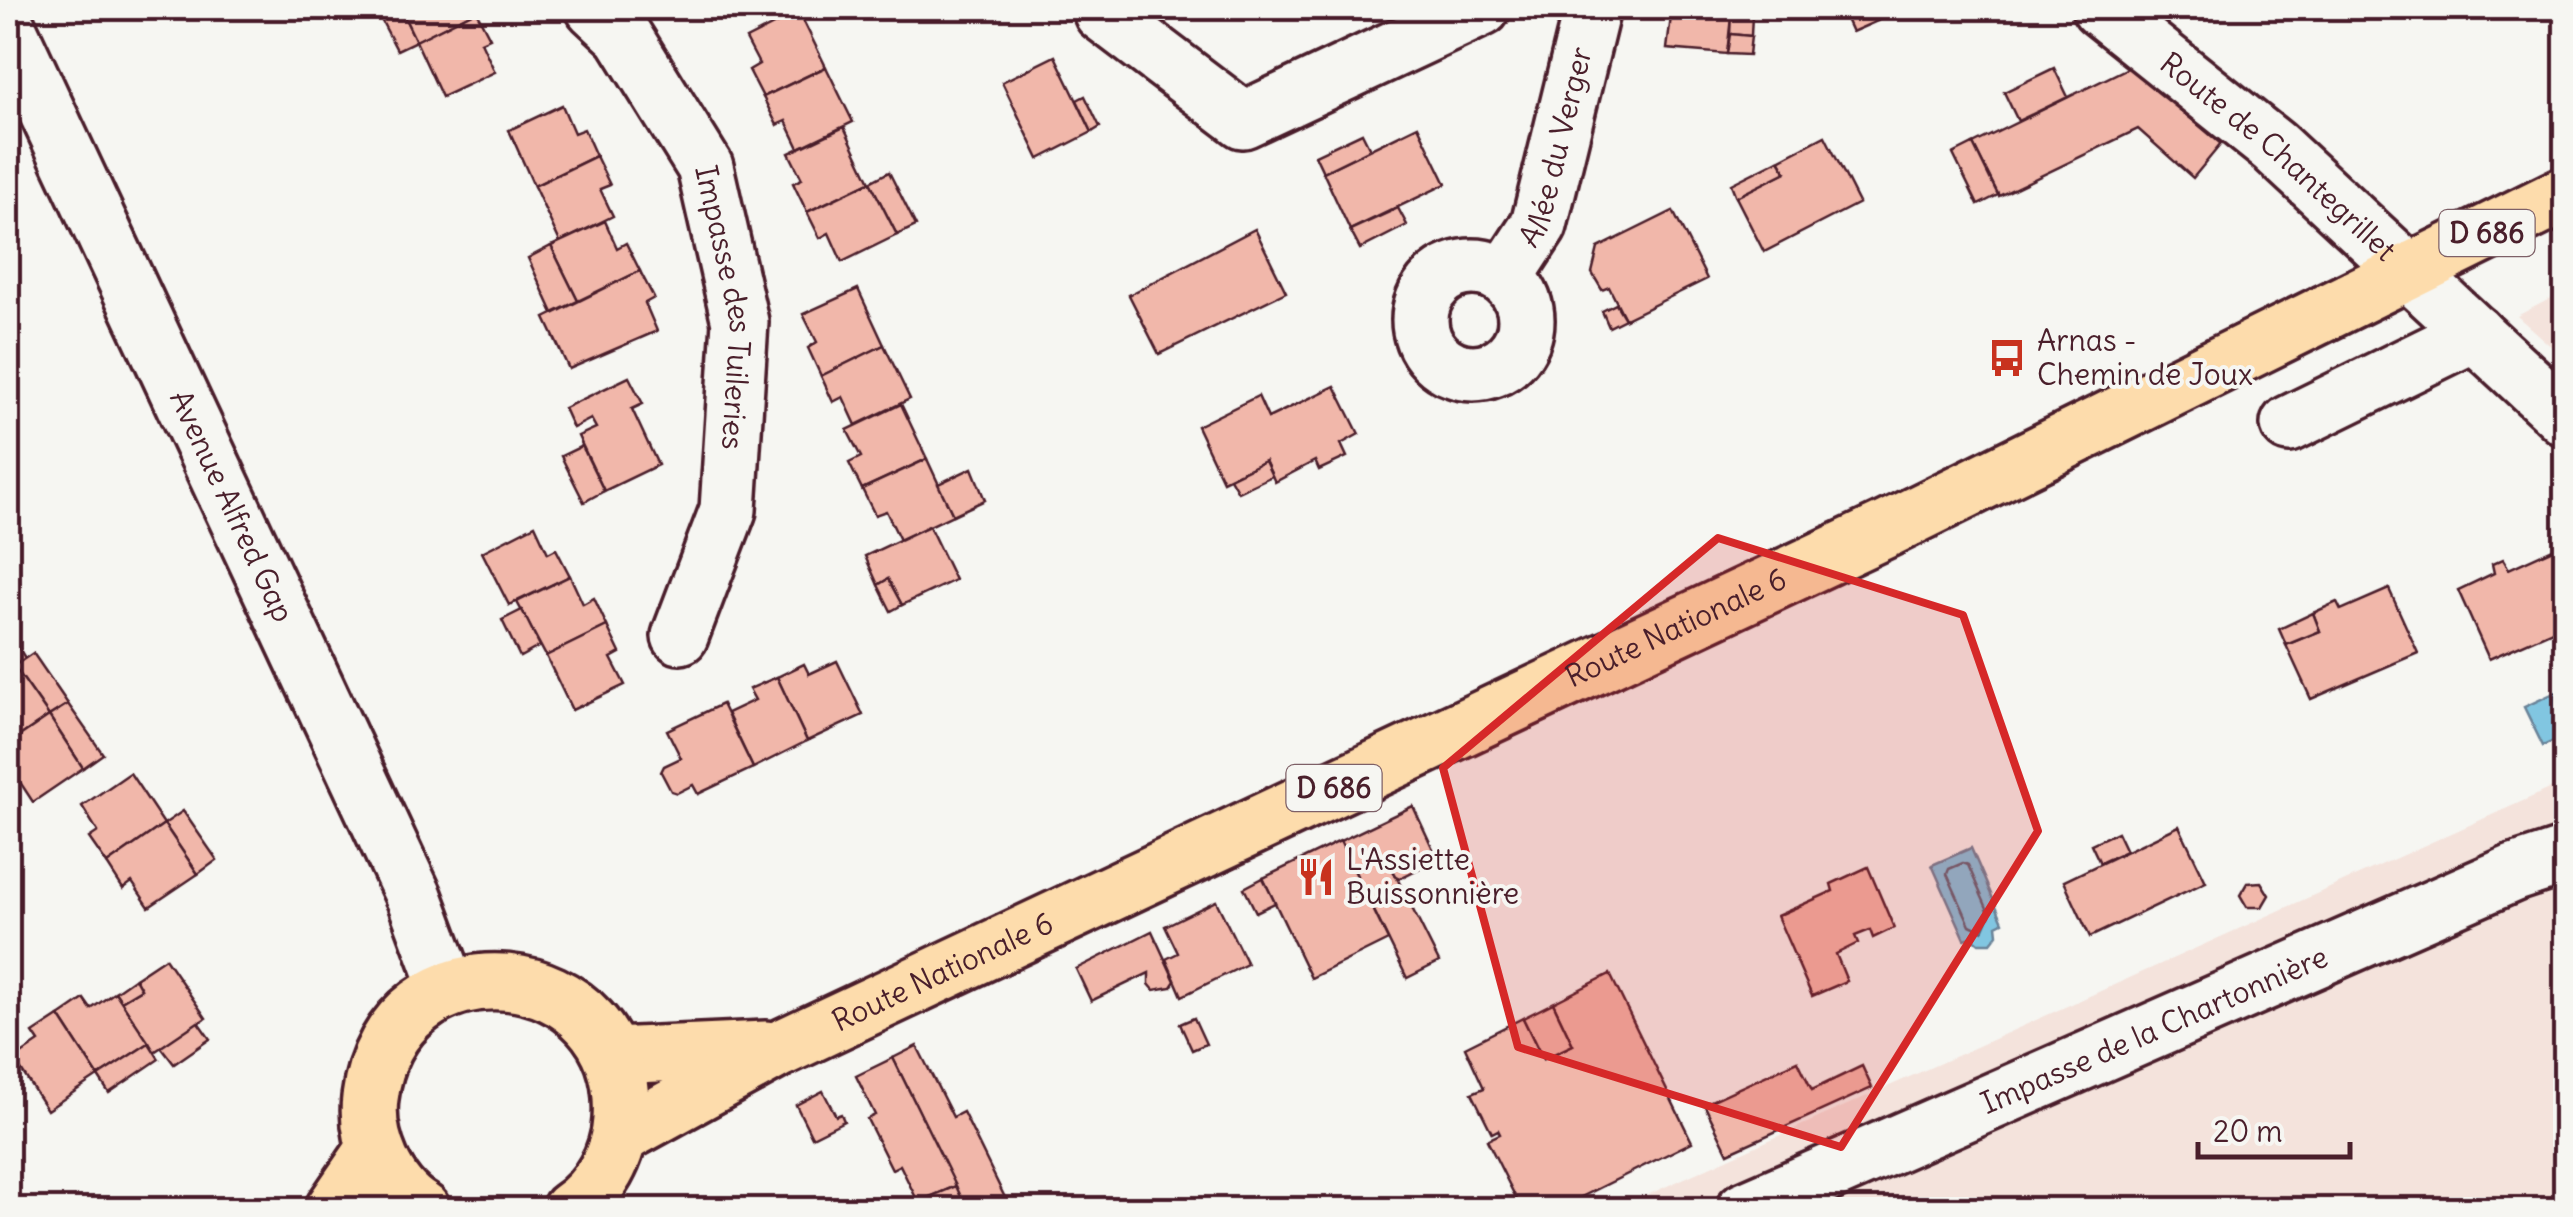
<svg xmlns="http://www.w3.org/2000/svg" width="2573" height="1217" font-family="Delius,sans-serif">
<rect width="100%" height="100%" fill="#f6f6f2"/>
<filter id="ink" filterUnits="userSpaceOnUse"><feTurbulence type="fractalNoise" baseFrequency=".01" numOctaves="2"/><feDisplacementMap in="SourceGraphic" scale="20" xChannelSelector="R" yChannelSelector="G"/><feConvolveMatrix kernelMatrix="1 2 1 2 8 2 1 2 1" color-interpolation-filters="sRGB"/></filter>
<g filter="url(#ink)">
<g fill="#f4e3dc">
<path d="M2565,291V359L2517,316Z"/>
<path d="M2565,782V1209H1616Z"/>
</g>
<g fill="#81c6e1" stroke="#6b8398" stroke-width="2.5">
<path d="M2565,688V736L2543,746L2524,707Z"/>
<path d="M1971,848L2003,922L1997,925L1998,934L1991,943H1979L1972,937L1965,939L1932,865Z"/>
</g>
<g fill="none" stroke-linecap="round" stroke-linejoin="round">
<path stroke="#606274" stroke-width="2.5" d="M1963,863L1968,865L1990,915L1983,931L1970,925L1947,874L1949,869Z"/>
</g>
<g fill="#f1b7aa" stroke="#4a1f2b" stroke-width="2.5">
<path d="M375,8H400L416,41L397,50Z"/>
<path d="M400,8H474L476,11L416,41Z"/>
<path d="M1672,8H1732L1727,54L1667,49Z"/>
<path d="M1841,8H1907L1852,32Z"/>
<path d="M476,11L490,38L481,42L495,72L442,97L416,41Z"/>
<path d="M799,12L826,67L763,97L749,70L759,64L746,39Z"/>
<path d="M1731,14L1752,15L1751,36L1730,34Z"/>
<path d="M1730,34L1751,36L1749,55L1727,54Z"/>
<path d="M1055,56L1092,132L1039,159L1002,82Z"/>
<path d="M826,67L853,122L799,148L786,121L777,125L763,97Z"/>
<path d="M2130,67L2221,144L2193,178L2138,129L1999,196L1973,144Z"/>
<path d="M2054,68L2068,97L2018,121L2004,92Z"/>
<path d="M1085,96L1100,127L1092,132L1077,100Z"/>
<path d="M562,105L574,133L584,129L596,156L534,186L509,130Z"/>
<path d="M1418,126L1446,184L1350,230L1323,172Z"/>
<path d="M844,127L870,182L807,212L793,183L802,179L789,153Z"/>
<path d="M1362,133L1370,149L1323,172L1315,155Z"/>
<path d="M1825,136L1859,203L1764,252L1736,197L1786,172L1779,160Z"/>
<path d="M1973,144L1998,195L1978,205L1953,154Z"/>
<path d="M596,156L610,185L600,189L613,216L560,242L534,186Z"/>
<path d="M1779,160L1786,172L1736,197L1731,184Z"/>
<path d="M889,172L916,226L897,235L870,182Z"/>
<path d="M870,182L897,235L842,262L829,233L820,238L807,212Z"/>
<path d="M1398,208L1407,225L1360,249L1350,230Z"/>
<path d="M1673,211L1707,279L1625,319L1609,287L1602,290L1592,273L1598,248Z"/>
<path d="M605,221L617,248L626,243L640,271L578,301L551,246Z"/>
<path d="M1255,229L1286,292L1159,354L1129,295Z"/>
<path d="M551,246L578,301L553,313L528,258Z"/>
<path d="M640,271L654,298L645,303L657,331L569,369L545,318Z"/>
<path d="M858,289L884,345L821,376L808,348L817,342L803,314Z"/>
<path d="M1616,304L1625,319L1609,327L1602,311Z"/>
<path d="M884,345L910,399L856,425L843,397L833,402L821,376Z"/>
<path d="M629,377L643,404L632,409L658,465L604,491L578,436L596,428L591,419L573,428L564,408Z"/>
<path d="M1335,386L1359,434L1341,444L1347,457L1319,470L1315,461L1275,482L1265,461L1223,481L1197,426L1258,396L1268,418Z"/>
<path d="M901,404L927,459L862,489L849,463L861,457L847,430Z"/>
<path d="M582,446L604,491L584,502L561,456Z"/>
<path d="M927,459L953,515L900,540L886,511L875,515L862,489Z"/>
<path d="M1265,461L1272,476L1238,492L1230,478Z"/>
<path d="M972,468L985,500L953,515L938,484Z"/>
<path d="M535,525L548,553L556,549L570,576L509,605L482,552Z"/>
<path d="M929,526L955,580L902,605L888,579L878,585L865,556Z"/>
<path d="M2566,543V625L2489,659L2458,590L2494,573L2492,564L2503,559L2509,569Z"/>
<path d="M570,576L583,604L594,598L607,626L546,656L517,602Z"/>
<path d="M888,579L902,605L891,611L878,585Z"/>
<path d="M2389,589L2418,653L2311,699L2286,645L2320,631L2313,613L2337,602L2341,610Z"/>
<path d="M522,610L540,646L520,657L502,620Z"/>
<path d="M2313,613L2320,631L2286,645L2279,629Z"/>
<path d="M607,626L620,653L611,658L625,685L572,710L546,656Z"/>
<path d="M8,631L25,658L8,671Z"/>
<path d="M33,653L68,704L49,716L14,666Z"/>
<path d="M837,661L863,715L807,741L777,677L804,664L809,674Z"/>
<path d="M14,666L49,716L8,744V671Z"/>
<path d="M777,677L807,741L753,768L727,713L755,700L749,689Z"/>
<path d="M68,704L103,754L83,768L49,716Z"/>
<path d="M722,704L753,768L698,794L693,785L677,793L671,791L661,772L664,766L681,758L667,730Z"/>
<path d="M49,716L83,768L33,802L16,776L8,781V744Z"/>
<path d="M130,773L164,824L107,864L89,838L98,832L82,806Z"/>
<path d="M1413,806L1433,849L1393,870L1439,962L1407,978L1340,841Z"/>
<path d="M183,811L217,860L198,874L164,824Z"/>
<path d="M164,824L198,874L149,907L132,882L123,889L107,864Z"/>
<path d="M2179,826L2206,882L2090,937L2064,881Z"/>
<path d="M2117,832L2126,851L2100,863L2091,844Z"/>
<path d="M1340,841L1388,940L1311,978L1263,878Z"/>
<path d="M1433,849L1438,859L1398,879L1393,870Z"/>
<path d="M1868,867L1894,928L1873,938L1870,930L1855,936L1858,943L1836,954L1847,981L1812,996L1777,916L1833,891L1831,884Z"/>
<path d="M1263,878L1275,903L1256,912L1244,888Z"/>
<path d="M2261,882L2269,895L2262,907H2247L2240,895L2247,883Z"/>
<path d="M1216,901L1247,964L1182,996L1166,959L1178,953L1165,926Z"/>
<path d="M1152,931L1175,981L1171,987L1154,990L1149,984V973L1091,1001L1076,969Z"/>
<path d="M165,958L206,1018L154,1052L121,1001L141,989L135,978Z"/>
<path d="M1610,974L1692,1142L1555,1210H1522L1487,1140L1500,1134L1498,1130L1492,1133L1472,1093L1484,1088L1465,1047L1523,1018L1543,1059L1573,1045L1553,1003Z"/>
<path d="M135,978L141,989L121,1001L115,992Z"/>
<path d="M115,992L149,1043L98,1076L59,1016L84,999L91,1009Z"/>
<path d="M1553,1003L1573,1045L1543,1059L1523,1018Z"/>
<path d="M59,1016L98,1076L47,1110L14,1059L39,1042L33,1033Z"/>
<path d="M1194,1018L1206,1044L1192,1050L1180,1024Z"/>
<path d="M198,1022L210,1039L174,1064L161,1047Z"/>
<path d="M149,1043L159,1059L109,1093L98,1076Z"/>
<path d="M917,1046L953,1117L963,1112L1011,1210H967L893,1058Z"/>
<path d="M893,1058L956,1186L918,1202L900,1165L892,1169L867,1119L875,1115L856,1076Z"/>
<path d="M1798,1061L1812,1090L1862,1066L1872,1088L1728,1153L1704,1104Z"/>
<path d="M823,1091L836,1116L841,1114L844,1121L812,1137L796,1105Z"/>
<path d="M956,1186L967,1210H922L918,1202Z"/>
</g>
<g fill="none" stroke-linecap="round" stroke-linejoin="round">
<g stroke="#4a1f2b" stroke-width="62">
<g id="minor">
<path id="s1" d="M594,8L623,35L705,167L740,322L728,510L680,636"/>
<path id="s2" d="M2100,8L2274,147L2566,418"/>
<path d="M1102,13L1243,120L1482,8"/>
<path id="s3" d="M8,28L415,899L448,988"/>
<circle cx="1473" cy="320" r="53"/>
<path id="s4" d="M1505,277L1539,225L1592,8"/>
<path d="M2289,424L2475,333"/>
<path id="s5" d="M1744,1210L2514,873L2566,856"/>
</g>
</g>
<g stroke="#4a1f2b" stroke-width="62">
<g id="major">
<path d="M613,1056L766,1049"/>
<path id="s6" d="M620,1136L779,1049L1889,528L2566,194"/>
<path d="M333,1210L375,1149"/>
<path d="M422,1210C386,1188 365,1138 370,1098C391,928 632,952 621,1120C619,1155 599,1191 570,1210"/>
</g>
</g>
<use href="#minor" stroke="#f6f6f2" stroke-width="55"/>
<use href="#major" stroke="#fddcac" stroke-width="55"/>
</g>
</g>
<path fill="#d62828" fill-opacity="0.2" stroke="#d62828" stroke-width="8" stroke-linejoin="round" d="M1718,538L1963,615L2038,831L1841,1147L1518,1047L1443,768Z"/>
<defs>
<g id="bus-bare" transform="scale(3)"><path d="M-5-6H5V4H4V6H2V4H-2V6H-4V4H-5ZM-3.5-4V0h7V-4ZM-3.5 1.2v1.5H-2V1.2ZM2 1.2v1.5H3.5V1.2Z" fill="#c8321e" stroke="#f6f6f2" stroke-width="2.5" paint-order="stroke"/></g>
<g id="restaurant-bare" transform="scale(3)"><path d="M-5-6h1v4h1v-4h1v4h1v-4h1v5L-1.5 .5V6h-2V.5L-5-1ZM5-6V6H3V1.5H1.5Q1.5-4 5-6Z" fill="#c8321e" stroke="#f6f6f2" stroke-width="2.5" paint-order="stroke"/></g>
</defs>
<g fill-rule="evenodd">
<use href="#bus-bare" x="2007" y="358"/>
<use href="#restaurant-bare" x="1316" y="877"/>
</g>
<g text-anchor="middle" stroke-width="8" stroke-linejoin="round" paint-order="stroke">
<g fill="#f6f6f2" stroke="#7e6067" stroke-width="2.5">
<rect x="2439.5" y="210" width="95" height="46" rx="8"/>
<rect x="1286.5" y="765" width="95" height="46" rx="8"/>
</g>
<g font-size="28" font-weight="bold" fill="#4a1f2b">
<text x="2487" y="243">D 686</text>
<text x="1334" y="798">D 686</text>
</g>
<g font-size="30" fill="#4a1f2b" stroke="#f6f6f2">
<text dy="10" stroke="none"><textPath href="#s4" startOffset="142">Allée du Verger</textPath></text>
<text dy="10" stroke="none"><textPath href="#s2" startOffset="232">Route de Chantegrillet</textPath></text>
<text dy="10" stroke="none"><textPath href="#s1" startOffset="338">Impasse des Tuileries</textPath></text>
<text dy="10" stroke="none"><textPath href="#s3" startOffset="528">Avenue Alfred Gap</textPath></text>
<text dy="10" stroke="none"><textPath href="#s6" startOffset="1172">Route Nationale 6</textPath></text>
<text dy="10" stroke="none"><textPath href="#s6" startOffset="362">Route Nationale 6</textPath></text>
<text dy="10" stroke="none"><textPath href="#s5" startOffset="448">Impasse de la Chartonnière</textPath></text>
</g>
<g font-size="30" fill="#4a1f2b" stroke="#f6f6f2" text-anchor="start">
<text x="2037" y="351">Arnas -<tspan x="2037" dy="34">Chemin de Joux</tspan></text>
<text x="1346" y="870">L'Assiette<tspan x="1346" dy="34">Buissonnière</tspan></text>
</g>
</g>
<rect width="2573" height="1217" fill="none" stroke="#f6f6f2" stroke-width="40"/>
<rect x="20" y="20" width="2533" height="1177" fill="none" stroke="#4a1f2b" stroke-width="4" filter="url(#ink)"/>
<path d="M2198 1142v15h152v-15" fill="none" stroke="#4a1f2b" stroke-width="5"/>
<text x="2213" y="1142" font-size="30" fill="#4a1f2b" stroke="#f6f6f2" stroke-width="8" paint-order="stroke">20 m</text>
</svg>
